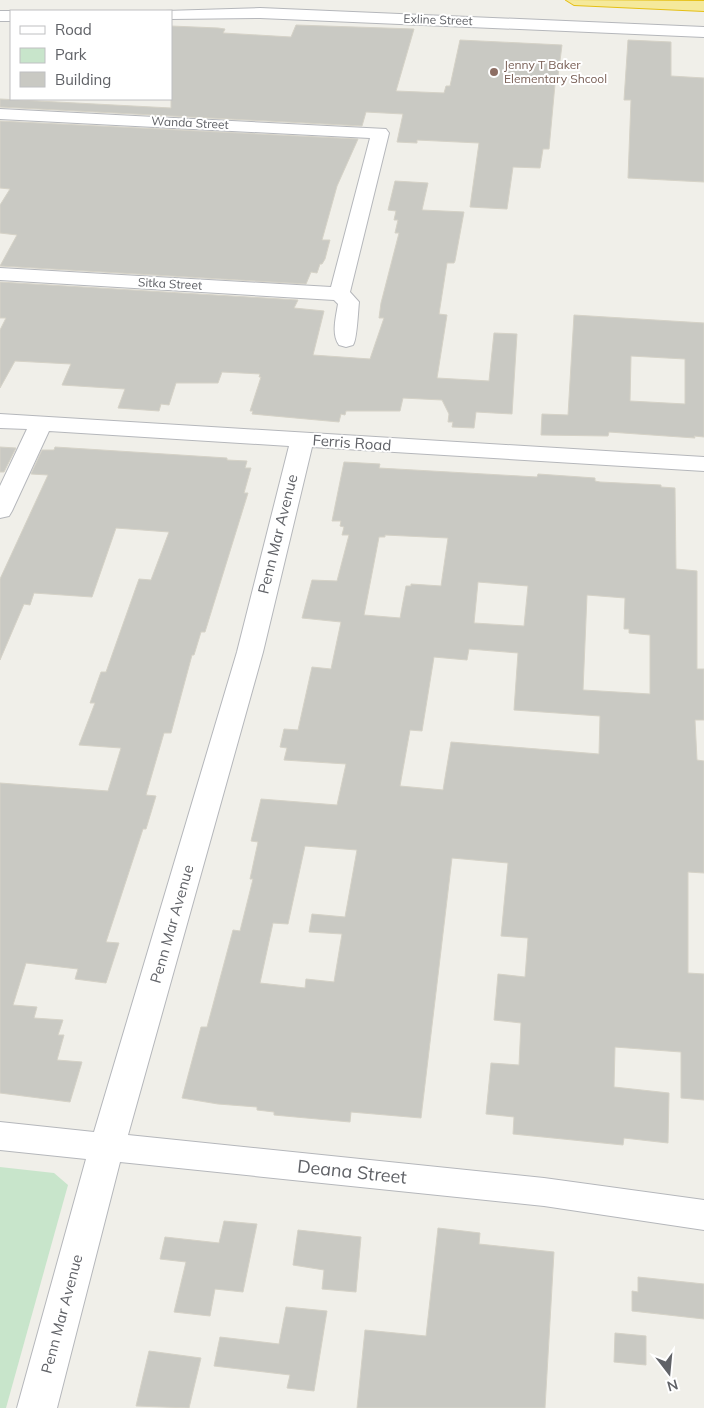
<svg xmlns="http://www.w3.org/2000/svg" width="704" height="1408" font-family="Mulish,sans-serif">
<rect width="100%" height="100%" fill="#f0efe9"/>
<path fill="#c8e5cb" d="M0,1167L54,1173L68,1185L6,1408H0Z"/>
<g fill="#c9c9c3" stroke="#d5d2c7" fill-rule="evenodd">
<path d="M296,25L414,29L396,91L444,93L446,86H450L460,40L562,45L557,84H555L549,149H543L540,168L513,167L507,209L470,207L479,143L417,140V143L397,142L403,114L366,112L362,126L0,107V99L171,108V26L218,28L225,29L223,33L291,37Z"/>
<path d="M628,40L671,42V76L704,78V182L628,178L631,100H624Z"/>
<path d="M0,121L358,139L337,186L322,240H330L325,259L322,264H320L317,273L311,272L306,284L0,266L17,235L0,233V205L10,189L0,188Z"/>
<path d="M395,181L428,183L422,210L464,212L455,261L454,263H447L439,314L447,315L437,378L489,381L494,333L517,334L512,414L476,412L474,428L452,427L453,422H448L449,414L442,400L403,398L400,411H346L345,415L341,414L339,422L252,414L253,411H250L261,377H259L260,374L222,372L218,383H176L169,405L161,404L159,411L118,408L125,389L62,385L71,364L15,361L0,388V330L6,318H0V282L298,300L294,308L324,311L313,355L370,359L384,318H379L381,303L399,233H395L398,220H394L396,211L388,210Z"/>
<path d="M574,315L704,323V437L694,436L695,438L609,432L608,436L541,435L542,414L568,415ZM631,356L685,359V404L630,401Z"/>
<path d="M0,447L16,448L4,472H0Z"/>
<path d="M55,447L227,458V460L247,461L245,468H251L244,493H248L205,632H201L194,655H192L171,733H164L146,795L156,796L146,829H143L106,942L119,943L106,983L75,979L78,969L26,963L13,1005L37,1007L34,1018L63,1020L58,1035H64L57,1060L82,1062L70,1102L0,1093V783L108,791L121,748L79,745L95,703H90L101,672H106L139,579L151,580L169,532L116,528L92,597L34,593L30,605L24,604L0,660V579L48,475L31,474L42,450H54Z"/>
<path d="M344,462L380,464L379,468L537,477L538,474L595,478V481L600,482L661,485V487L675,488L676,569L697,571V669H704V720H695L697,760L704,761V873L688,872V973L704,974V1100L681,1098V1052L615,1047L614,1087L669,1093L668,1143L624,1138L623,1145L513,1134L514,1117L486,1114L491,1063L519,1065L521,1023L494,1020L498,974L525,977L528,938L501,936L508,863L452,858L421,1118L351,1112L350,1122L274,1115V1112L257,1110V1107L218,1104L182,1098L201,1027H207L233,930L240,931L253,879H250L258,842L251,841L261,799L337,805L346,764L284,760L287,748L280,747L284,729L298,730L312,667L331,669L341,622L302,618L312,580L337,581L349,535H342L344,527L340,526L341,521H332ZM385,535L448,538L441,586L411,584V586H406L400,618L364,615L379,537H385ZM478,582L528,586L524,626L474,623ZM587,595L625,598L624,629H629V633L650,635V694L583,690ZM469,649L518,653L514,710L600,716L599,754L451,742L443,790L400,786L410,730L422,731L434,657L467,660ZM305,846L357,850L345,917L312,914L309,932L342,934L334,982L306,979L305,988L260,983L273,923L288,924Z"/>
<path d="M224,1221L257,1224L243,1292L215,1289L210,1316L174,1312L186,1262L160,1259L165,1237L219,1243Z"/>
<path d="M438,1228L480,1233L479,1244L554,1252L545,1408H357L365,1330L426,1336Z"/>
<path d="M298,1230L361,1237L356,1292L322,1289L324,1270L293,1265Z"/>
<path d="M638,1277L704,1284V1319L632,1311V1291L638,1292Z"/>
<path d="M286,1307L327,1311L314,1391L287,1388L290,1375L214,1366L220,1337L279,1344Z"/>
<path d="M615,1333L646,1336V1365L614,1362Z"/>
<path d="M149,1351L201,1358L189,1408L136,1406Z"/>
</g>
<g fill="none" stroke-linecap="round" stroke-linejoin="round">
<g stroke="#b5b7bb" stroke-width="2">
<g id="minor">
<path d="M260,8L704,27V37L260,18L171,19V11H165Z"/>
<rect x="0" y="11" width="11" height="10"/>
<path d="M0,109L386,129L389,133L350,292L359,302C358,311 357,340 353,345L346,347L339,345C331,334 336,317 338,304L334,300L0,280V268L331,287L370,138L0,119Z"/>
<path d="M0,414L704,457V471L312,447L263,652L128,1135L544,1178L704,1200V1230L544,1206L120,1162L57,1408H17L86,1159L0,1150V1122L94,1132L237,652L289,446L49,431L12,511L9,516L0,518V486L27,429L0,428Z"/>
</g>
</g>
<g stroke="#e5bf14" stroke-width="2">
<path id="highway" d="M566,0L704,1V11L574,5Z"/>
</g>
<use href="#minor" fill="#fff" fill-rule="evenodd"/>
<use href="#highway" fill="#f5e99b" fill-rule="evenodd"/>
</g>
<circle fill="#8d6e63" stroke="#fff" stroke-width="2" cx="494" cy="72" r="5"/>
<g text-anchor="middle" stroke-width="4" stroke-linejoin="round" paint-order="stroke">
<g font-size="12" fill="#606267" stroke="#fff">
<text transform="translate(438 20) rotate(2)" y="4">Exline Street</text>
<text transform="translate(190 123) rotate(3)" y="4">Wanda Street</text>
<text transform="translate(170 284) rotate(3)" y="4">Sitka Street</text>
</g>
<g font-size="12" fill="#785e54" stroke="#fff" text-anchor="start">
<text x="504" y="69">Jenny T Baker<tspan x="504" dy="14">Elementary Shcool</tspan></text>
</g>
<g font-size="15" fill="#606267" stroke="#fff">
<text transform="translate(352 443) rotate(4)" y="5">Ferris Road</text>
<text transform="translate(278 534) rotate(-76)" y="5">Penn Mar Avenue</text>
<text transform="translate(172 924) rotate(-74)" y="5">Penn Mar Avenue</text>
<text transform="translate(62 1314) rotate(-75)" y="5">Penn Mar Avenue</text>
</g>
<g font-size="18" fill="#606267" stroke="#fff">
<text transform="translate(352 1172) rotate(6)" y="6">Deana Street</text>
</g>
</g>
<rect x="10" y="10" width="162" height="90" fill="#ffffff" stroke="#bfc0c2"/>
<rect x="20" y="26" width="25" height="8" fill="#ffffff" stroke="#bfc0c2"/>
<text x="55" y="35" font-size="15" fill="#606267">Road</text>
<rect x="20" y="48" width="25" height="15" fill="#c8e5cb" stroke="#bfc0c2"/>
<text x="55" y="60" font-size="15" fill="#606267">Park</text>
<rect x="20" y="72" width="25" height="15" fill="#c9c9c3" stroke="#bfc0c2"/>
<text x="55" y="85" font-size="15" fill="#606267">Building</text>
<g transform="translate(669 1373) rotate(164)" stroke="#ffffff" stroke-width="4" paint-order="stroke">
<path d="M0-4L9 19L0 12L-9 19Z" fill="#606267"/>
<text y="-8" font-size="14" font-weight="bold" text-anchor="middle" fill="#606267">N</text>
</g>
</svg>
